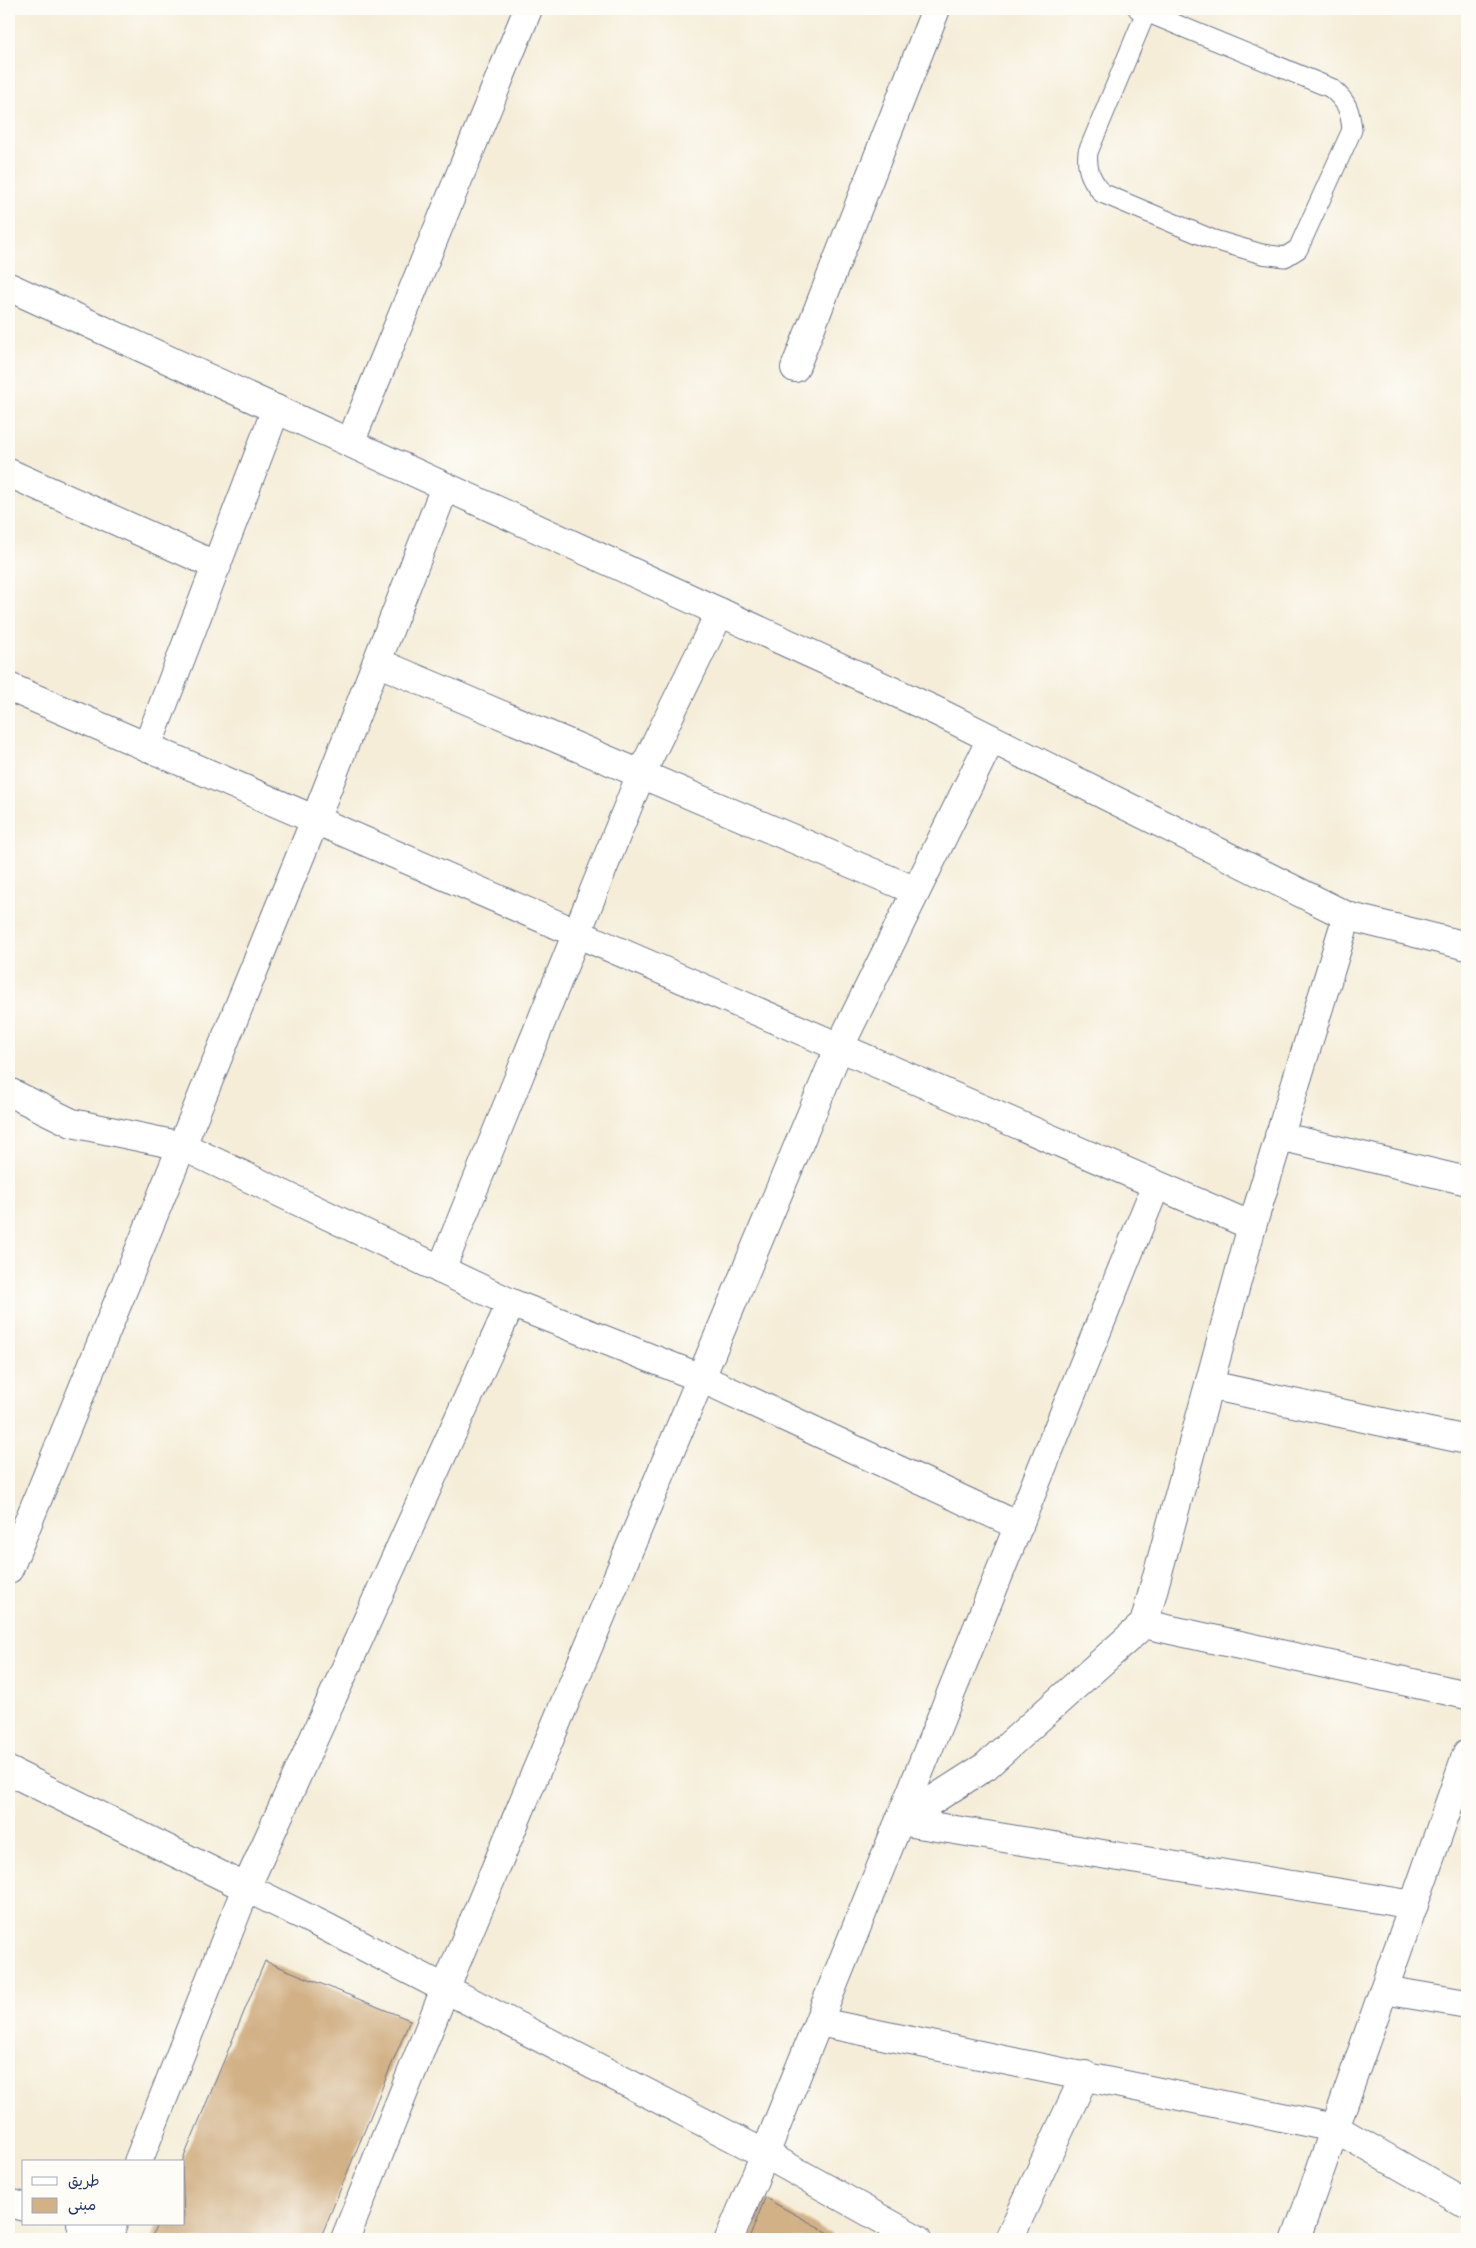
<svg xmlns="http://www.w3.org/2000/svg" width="1476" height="2248" font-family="'Shantell Sans','Playpen Sans Arabic',sans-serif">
<rect width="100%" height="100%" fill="#fdfcf7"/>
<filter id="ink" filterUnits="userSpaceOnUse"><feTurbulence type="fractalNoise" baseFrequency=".02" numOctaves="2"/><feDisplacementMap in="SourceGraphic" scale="10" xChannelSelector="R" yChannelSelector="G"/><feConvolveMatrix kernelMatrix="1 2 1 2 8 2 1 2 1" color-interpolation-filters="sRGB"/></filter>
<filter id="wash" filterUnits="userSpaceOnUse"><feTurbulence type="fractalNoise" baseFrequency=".0096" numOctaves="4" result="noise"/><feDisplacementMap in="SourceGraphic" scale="20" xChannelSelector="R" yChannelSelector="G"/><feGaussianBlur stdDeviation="1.12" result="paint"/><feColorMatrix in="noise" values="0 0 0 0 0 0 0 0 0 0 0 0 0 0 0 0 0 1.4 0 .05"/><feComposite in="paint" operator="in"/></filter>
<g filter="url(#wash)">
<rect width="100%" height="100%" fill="#f5edd8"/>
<g id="blocks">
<g fill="#d2b186">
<path d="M265,1961L410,2020L320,2239H151L157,2224H184L182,2162Z"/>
<path d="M765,2198L840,2239H749Z"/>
</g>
</g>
</g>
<g filter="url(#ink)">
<use href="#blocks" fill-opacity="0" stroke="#677289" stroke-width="1"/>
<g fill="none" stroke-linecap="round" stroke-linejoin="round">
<g stroke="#677289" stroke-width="21">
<path id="service" d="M1138,9L1146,12L1331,88C1347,102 1350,109 1352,130L1298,249L1285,257L1262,254L1211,239L1102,193C1091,179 1086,170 1088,152L1146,12"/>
</g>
<g stroke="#677289" stroke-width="30">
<g id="minor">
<path d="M9,287L936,711L1347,916L1467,946"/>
<path d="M795,368L936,9"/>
<path d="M350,443L528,9"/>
<path d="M9,473L217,566"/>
<path d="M377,662L916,891"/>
<path d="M9,687L1252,1226"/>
<path d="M147,747L276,409"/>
<path d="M9,1092L72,1123L182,1146L511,1303L246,1888L138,2162"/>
<path d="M1279,1136L1467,1181"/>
<path d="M441,1270L641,774L720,612"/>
<path d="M511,1303L701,1378L1019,1526"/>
<path d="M1209,1385L1467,1440"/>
<path d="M9,1569L315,820L445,487"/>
<path d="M1144,1624L1467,1695"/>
<path d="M9,1771L324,1926L765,2154L1156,1185"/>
<path d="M900,1821L986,1766L1144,1624L1252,1226L1347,916"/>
<path d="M900,1821L1414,1905"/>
<path d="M1384,1990L1467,2004"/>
<path d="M819,2022L1335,2128L1467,2204"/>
<path d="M9,2203L24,2207"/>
<path d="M81,2224L110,2233L113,2224"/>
<path d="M345,2239L445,1989L839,1048L991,739"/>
<path d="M729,2239L765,2154L917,2239"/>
<path d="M1009,2239L1085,2075"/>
<path d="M1296,2239L1467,1753"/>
</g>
</g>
<use href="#service" stroke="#fff" stroke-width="19"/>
<use href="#minor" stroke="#fff" stroke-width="28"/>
</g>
</g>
<rect width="1476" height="2248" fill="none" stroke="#fdfcf7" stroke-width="30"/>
<rect x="22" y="2160" width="162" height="65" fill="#fdfcf7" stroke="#a3aaba"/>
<rect x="32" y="2177" width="25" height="8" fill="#ffffff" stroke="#a3aaba"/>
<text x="68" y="2186" font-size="15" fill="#1b2f5e">طريق</text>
<rect x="32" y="2198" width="25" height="15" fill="#d2b186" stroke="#a3aaba"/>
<text x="68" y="2210" font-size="15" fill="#1b2f5e">مبنى</text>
</svg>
